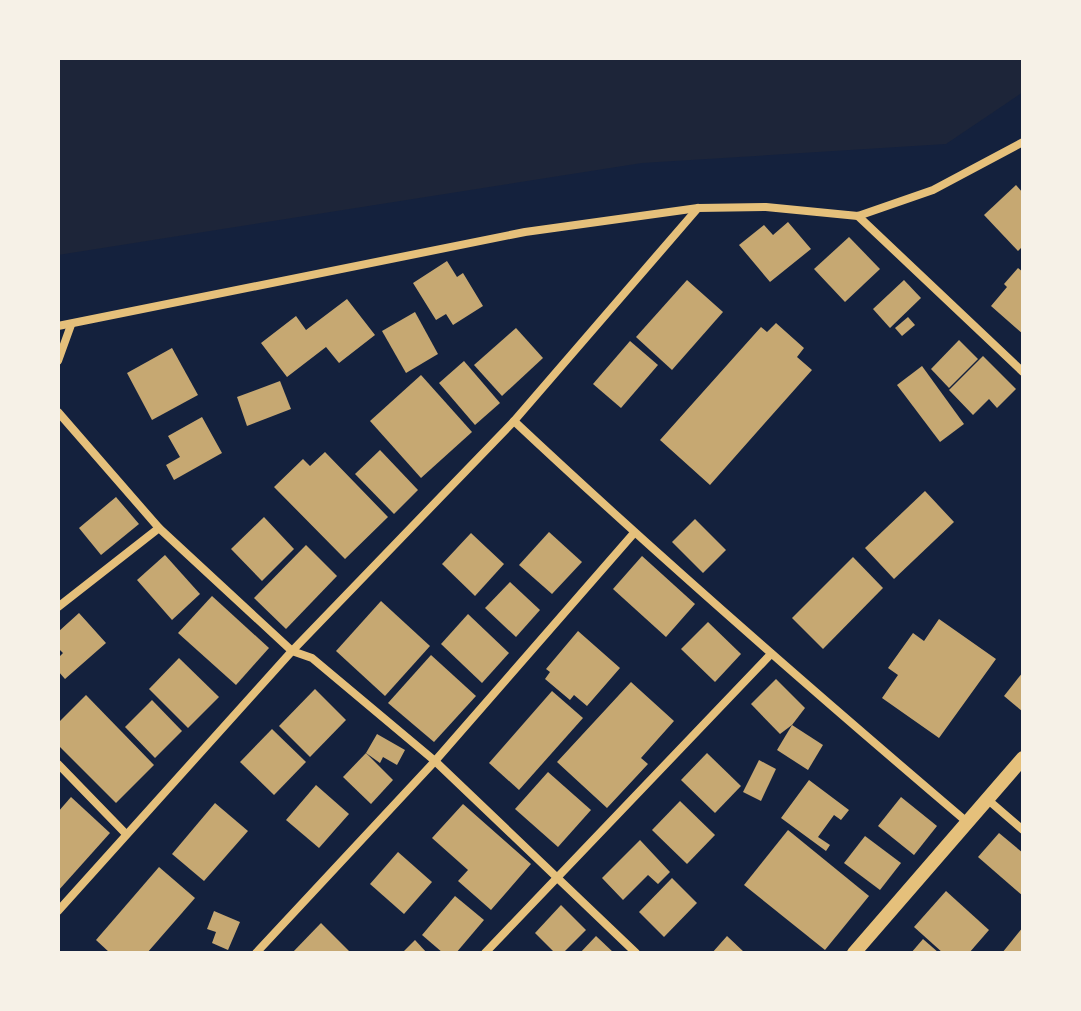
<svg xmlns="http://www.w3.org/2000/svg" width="1081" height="1011" font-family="Figtree,sans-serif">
<rect width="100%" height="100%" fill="#14213d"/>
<path fill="#1d2539" d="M58,58H1023V92L946,144L642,163L58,255Z"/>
<g fill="#c6a872">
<path d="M1016,185L1023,193V246L1018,251L984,215Z"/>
<path d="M788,222L811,249L770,282L739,245L764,225L773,235Z"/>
<path d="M849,237L880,269L845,302L814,269Z"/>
<path d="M447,261L457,277L463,273L483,306L453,325L446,314L436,320L413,283Z"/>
<path d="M1018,268L1023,272V334L991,306L1007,287L1004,284Z"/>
<path d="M687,280L723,312L672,370L636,337Z"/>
<path d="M904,280L921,298L890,328L873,309Z"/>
<path d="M347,299L375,335L339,363L326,347L287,377L261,343L296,316L306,330Z"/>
<path d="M415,312L438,354L406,373L382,331Z"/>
<path d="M908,317L915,325L902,336L895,328Z"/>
<path d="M776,323L804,348L797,357L812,370L710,485L660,440L761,327L767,332Z"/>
<path d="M516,328L543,358L502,396L474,365Z"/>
<path d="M959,340L978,359L949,388L931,369Z"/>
<path d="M630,341L658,365L621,408L593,384Z"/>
<path d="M172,348L198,395L152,420L127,373Z"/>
<path d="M983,356L1016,389L997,408L989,399L973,415L949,390Z"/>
<path d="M464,361L500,403L475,425L439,383Z"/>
<path d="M922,366L964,424L940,442L897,385Z"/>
<path d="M421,375L472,432L421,478L370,421Z"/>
<path d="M280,381L291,409L247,426L237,397Z"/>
<path d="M202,417L222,453L174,480L166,465L180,457L168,436Z"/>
<path d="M380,450L418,490L394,514L355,474Z"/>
<path d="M325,452L388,517L345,559L274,487L303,459L310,466Z"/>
<path d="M925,491L954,522L894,579L865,548Z"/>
<path d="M116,497L139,524L101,555L79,528Z"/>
<path d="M264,517L294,549L262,581L231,549Z"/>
<path d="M695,519L726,550L703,573L672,542Z"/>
<path d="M549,532L582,562L552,594L519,565Z"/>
<path d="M471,533L504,564L475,596L442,564Z"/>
<path d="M306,545L337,576L286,629L254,598Z"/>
<path d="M165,555L200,594L172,620L137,580Z"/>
<path d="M642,556L695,604L666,637L613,589Z"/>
<path d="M853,557L883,588L823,649L792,618Z"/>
<path d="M510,582L540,610L516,637L485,608Z"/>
<path d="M212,596L269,648L236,685L178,633Z"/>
<path d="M381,601L430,646L385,696L336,651Z"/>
<path d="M79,613L106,643L65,679L58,671V658L63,653L58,648V632Z"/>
<path d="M468,614L509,653L482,683L441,644Z"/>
<path d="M939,619L996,659L939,738L882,698L898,675L888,668L913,633L924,641Z"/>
<path d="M708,622L741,654L715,682L681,649Z"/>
<path d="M578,631L620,668L587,706L574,695L570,700L545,679L550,672L546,669Z"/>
<path d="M431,655L476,696L434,742L388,703Z"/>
<path d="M179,658L219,697L188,728L149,689Z"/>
<path d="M1023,672V712L1004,696Z"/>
<path d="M776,679L805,708L792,725L780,734L751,704Z"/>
<path d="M631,682L674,721L641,758L648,764L607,808L557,762Z"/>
<path d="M315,689L346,720L310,757L279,726Z"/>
<path d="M552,691L583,718L519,790L489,763Z"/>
<path d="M86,695L154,765L116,803L58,745V723Z"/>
<path d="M152,700L182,731L155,758L125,727Z"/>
<path d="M792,725L823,745L808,770L777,750Z"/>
<path d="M272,729L306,762L274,795L240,762Z"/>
<path d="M377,734L405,750L397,765L383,757L380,763L366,753Z"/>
<path d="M366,753L393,780L371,804L343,777Z"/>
<path d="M707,753L741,786L715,813L681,780Z"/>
<path d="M759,760L776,769L761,801L743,792Z"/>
<path d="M548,772L591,810L558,847L515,809Z"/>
<path d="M809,780L849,810L841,820L834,815L818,837L830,845L826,851L781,818Z"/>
<path d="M316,785L349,814L319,848L286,820Z"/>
<path d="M71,797L110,833L58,891V812Z"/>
<path d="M901,797L937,826L914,855L878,826Z"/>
<path d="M680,801L715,835L687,864L652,830Z"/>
<path d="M215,803L248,831L204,881L172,854Z"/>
<path d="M463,804L531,864L491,910L458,881L468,870L432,838Z"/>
<path d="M788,830L869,896L825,950L744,885Z"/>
<path d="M999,833L1023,853V896L978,857Z"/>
<path d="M865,836L901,863L880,890L844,863Z"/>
<path d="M640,840L670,872L658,884L648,875L623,900L602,878Z"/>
<path d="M398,852L432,882L404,914L370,884Z"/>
<path d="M159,867L195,898L147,953H110L96,940Z"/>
<path d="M672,878L697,903L664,937L639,912Z"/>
<path d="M946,891L989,930L969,953H943L914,927Z"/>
<path d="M455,896L484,920L456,953H443L422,935Z"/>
<path d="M561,905L586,930L563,953H555L535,933Z"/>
<path d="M214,911L240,922L228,950L212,943L216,932L207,929Z"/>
<path d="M321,923L351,953H292Z"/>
<path d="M1023,927V953H1002Z"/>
<path d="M596,936L614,953H580Z"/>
<path d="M727,936L745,953H712Z"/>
<path d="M923,939L939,953H911Z"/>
<path d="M415,940L427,953H402Z"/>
</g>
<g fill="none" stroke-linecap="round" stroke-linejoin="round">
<g stroke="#e5c07b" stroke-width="8">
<path d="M858,216L1023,372"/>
<path d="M58,326L525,232L698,208L766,207L858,216L933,190L1023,142"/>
<path d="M58,361L71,325"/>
<path d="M58,412L159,528L292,651L312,658L435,761L636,953"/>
<path d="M514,421C661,559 813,691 967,822"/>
<path d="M58,607L159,528"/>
<path d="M58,764L126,834"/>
<path d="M987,799L1023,830"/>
<path d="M58,911L292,651L514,421L698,208"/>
<path d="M256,953L435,761L634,533"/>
<path d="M485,953L770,655"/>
</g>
<path stroke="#e5c07b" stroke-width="14" d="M854,953L1023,758"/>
</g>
<rect width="1081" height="1011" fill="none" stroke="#f6f1e7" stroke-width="120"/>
</svg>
